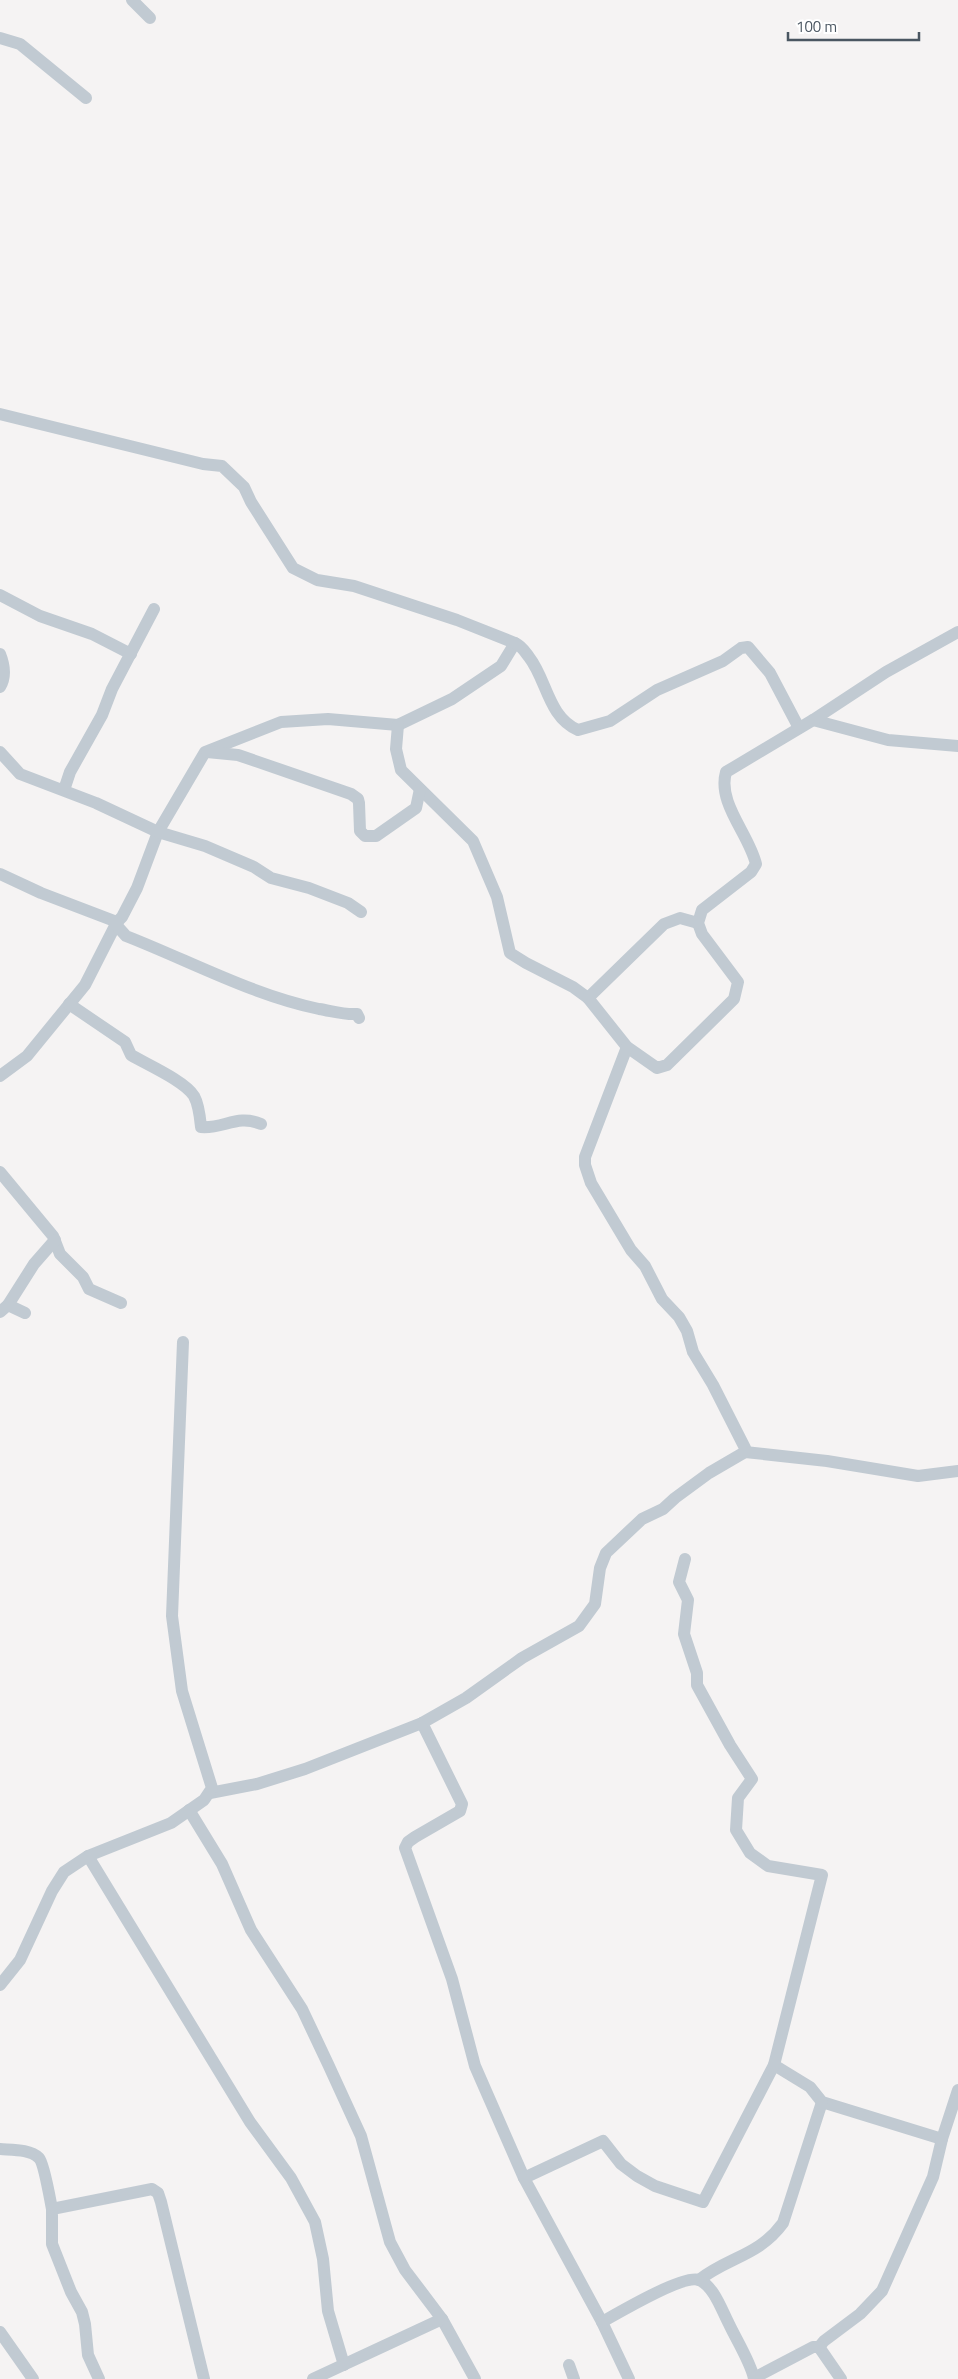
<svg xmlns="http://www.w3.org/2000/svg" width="958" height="2379" font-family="'Titillium Web',sans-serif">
<rect width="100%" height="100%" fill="#f5f3f3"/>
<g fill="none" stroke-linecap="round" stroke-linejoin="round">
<g stroke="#c1cad2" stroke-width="12">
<path d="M132,0L150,18"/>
<path d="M0,38L20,44L86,98"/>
<path d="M0,414L203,464L222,466L244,487L251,502L293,568L317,580L354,586L457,620L515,643L501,666L452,699L398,725L328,719L281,722L205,752L158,832L137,888L122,917L117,922L85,985L27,1056L0,1076"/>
<path d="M0,595L40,616L92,634L131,654"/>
<path d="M515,643C522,646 525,652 529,657C547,680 548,717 578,730L610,721L657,690L723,661L741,648L748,647L770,673L799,728"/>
<path d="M0,654C4,664 6,677 0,687"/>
<path d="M813,720L888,740L958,746"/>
<path d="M398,725L396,749L401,770L473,841L497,897L510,953L526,963L573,987L588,998L627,1047L657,1068L667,1065L734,999L738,982L702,934L698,923L702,910L751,872L756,864C749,834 717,803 726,772L813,720L886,672L958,632"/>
<path d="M0,752L20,774L96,803L158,832L205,846L254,867L271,878L309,888L348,903L361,912"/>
<path d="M207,752L238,755L351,794L358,799L359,803L360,831L365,836H376L416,808L420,789"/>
<path d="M64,790L70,772L102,715L112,689L154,609"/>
<path d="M0,874L41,893L117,922L118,927L126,936C190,961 252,995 319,1009C332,1011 344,1015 357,1014L359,1018"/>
<path d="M588,998L664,924L680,918L698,923"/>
<path d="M69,1004L125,1042L131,1055C146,1064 185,1081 194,1096C199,1105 200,1117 201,1127C224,1129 237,1114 261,1124"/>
<path d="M0,1172L53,1236L60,1254L83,1277L89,1289L121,1303"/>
<path d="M8,1305L34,1264L55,1240"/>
<path d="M0,1312L8,1305L25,1313"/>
<path d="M745,1452L827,1461L918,1476L958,1471"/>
<path d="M422,1723L462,1804L460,1811L415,1837L408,1842L405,1848L452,1979L475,2066L524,2178L602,2322L629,2379"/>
<path d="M210,1793L257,1784L305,1769L422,1723L466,1698L522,1658L579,1626L595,1604L600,1568L606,1553L642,1519L663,1509L675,1498L709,1473L745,1452V1448L713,1385L693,1352L687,1331L679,1317L662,1299L645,1266L631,1250L591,1183L585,1165V1157L627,1047"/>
<path d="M189,1810L222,1864L251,1930L302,2009L328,2064L361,2136L390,2242L405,2270L442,2319L475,2379"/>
<path d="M88,1856L250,2122L291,2178L315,2222L323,2259L328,2311L344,2365"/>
<path d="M0,1985L20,1960L52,1891L64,1872L88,1856L171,1823L204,1800L212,1788L182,1691L172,1616L183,1342"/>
<path d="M774,2065L810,2087L822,2102L942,2139"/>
<path d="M0,2149C12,2150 30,2149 39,2158C44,2163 50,2199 52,2209"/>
<path d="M524,2178L603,2141L621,2164L637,2176L655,2186L703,2202L774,2065L822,1875L768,1866L750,1853L736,1830L738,1798L752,1779L730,1745L697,1685V1673L684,1634L688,1600L679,1582L685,1559"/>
<path d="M699,2280C728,2257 759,2256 783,2223L822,2102"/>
<path d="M602,2322C618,2313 684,2274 699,2280C714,2286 722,2311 729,2324C736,2339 752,2365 754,2379"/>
<path d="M0,2332L33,2379"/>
<path d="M819,2347L824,2341L860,2314L882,2291L933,2177L942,2139L958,2090"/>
<path d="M819,2347L841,2379"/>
<path d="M569,2365L574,2379"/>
<path d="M754,2378L813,2347H819"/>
<path d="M99,2379L88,2355L85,2324L82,2312L71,2292L52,2244V2209L152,2189L158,2193L161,2202L204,2379"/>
<path d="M313,2379L442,2319"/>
</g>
</g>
<path d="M788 32v8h131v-8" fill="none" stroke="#4a5661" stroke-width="2.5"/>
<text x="796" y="32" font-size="15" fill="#4a5661" stroke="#ffffff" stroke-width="4" paint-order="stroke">100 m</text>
</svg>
